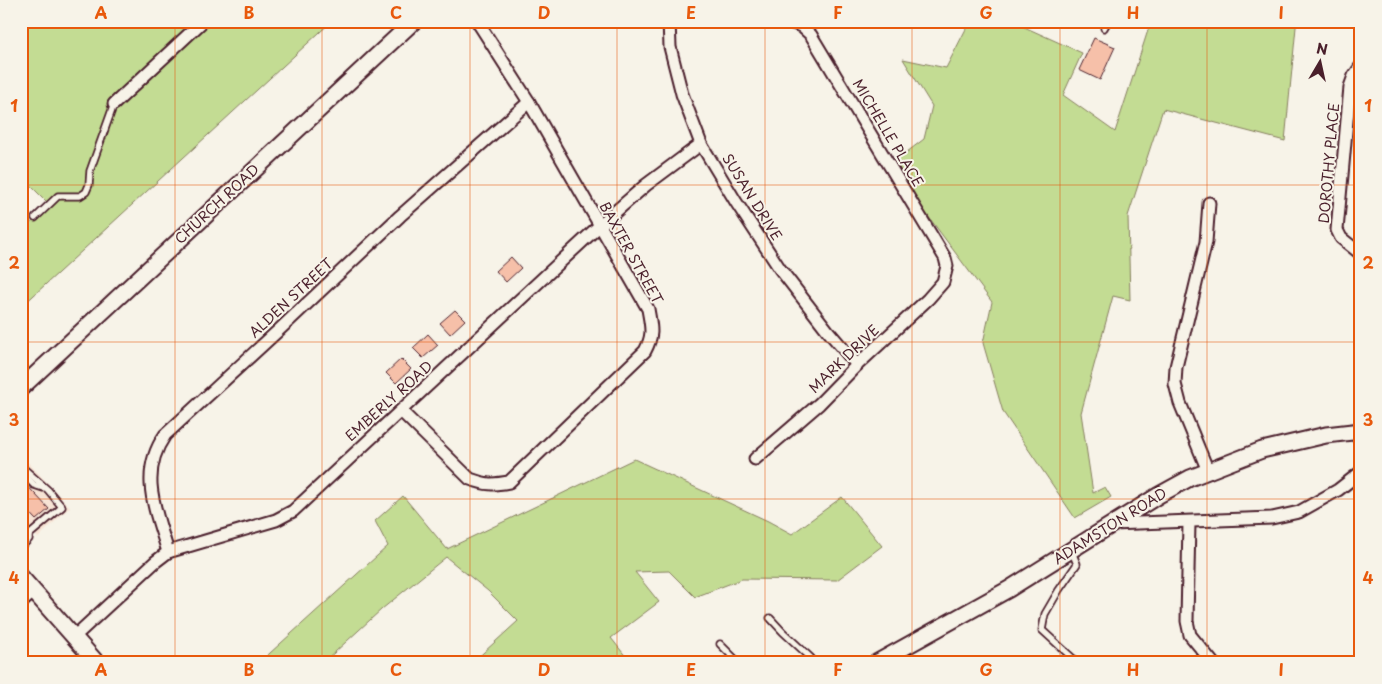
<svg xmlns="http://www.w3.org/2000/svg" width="1382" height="684" font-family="'Playpen Sans',sans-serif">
<rect width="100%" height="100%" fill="#f7f3e8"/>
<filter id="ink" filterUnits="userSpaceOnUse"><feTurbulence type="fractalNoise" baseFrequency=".02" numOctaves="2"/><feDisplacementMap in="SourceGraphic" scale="10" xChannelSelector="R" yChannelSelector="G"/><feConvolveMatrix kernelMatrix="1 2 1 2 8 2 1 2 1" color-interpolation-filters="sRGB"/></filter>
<g filter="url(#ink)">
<path fill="#f7e4d5" d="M21,455L70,507L38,538L21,520Z"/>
<g fill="#c3dc93" stroke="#867e5f">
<path d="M21,21H332L21,307V232L50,205L21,176Z"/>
<path d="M970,21H1011L1082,53L1063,95L1115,132L1151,21H1298L1296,27L1285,141L1163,109L1128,216L1130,300L1113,296L1081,413L1093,493L1105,487L1111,497L1075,518L1003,412L983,343L992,302L890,165L924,139L932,106L903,59L946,68Z"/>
<path d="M634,459L768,521L792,534L842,497L882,546L837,580L742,579L695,597L669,571L635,572L659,602L611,638L631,663H472L518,621L488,591L446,557L382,609L323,663H259L388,546L375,521L403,496L447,549Z"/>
</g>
<g fill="#f6c0a9" stroke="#4a1f2b">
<path d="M1094,38L1115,47L1100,80L1079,70Z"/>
<path d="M511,257L521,268L506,282L496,271Z"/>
<path d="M455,310L465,320L450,334L440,323Z"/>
<path d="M428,334L438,345L423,358L413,348Z"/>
<path d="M401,359L411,369L396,383L386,373Z"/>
<path d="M21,479L49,509L36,520L21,504Z"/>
</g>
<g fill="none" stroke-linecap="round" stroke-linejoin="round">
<g stroke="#4a1f2b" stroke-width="9">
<g id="service">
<path d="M1104,28L1108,21"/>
<path d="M35,218L58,196H80L86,192L89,185L90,171L114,104"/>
<path d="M21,466L48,490L62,507L29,535V539L21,547"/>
<path d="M21,472L34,485L43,488"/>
<path d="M21,526L29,535"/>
<path d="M1072,552L1077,564L1059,590L1045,614L1042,630L1078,663"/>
<path d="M770,618L783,632L810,657L815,663"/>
<path d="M720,644L735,659L737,663"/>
</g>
</g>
<g stroke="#4a1f2b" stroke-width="15">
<g id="minor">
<path d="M669,21L670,47L682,94L701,144L736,202L780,269L828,331L857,365"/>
<path d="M1361,66L1354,76L1350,87L1337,230L1341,238L1361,254"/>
<path d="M114,104L203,21"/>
<path d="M401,411L470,479C487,485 492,485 509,482L645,351C654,334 651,327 648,309L529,102L477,21"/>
<path d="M755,459L819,404L857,365L928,299L943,282L947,266L945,258L811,35L801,26L787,21"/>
<path d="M1208,471L1180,403L1175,384L1176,367L1206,242L1209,203"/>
<path d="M1189,522L1187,621L1190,635L1213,663"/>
<path d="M1112,524L1272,518L1299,512L1338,490L1361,472"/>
<path d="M168,552C156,511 138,474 165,435L280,329L400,216L529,102"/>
<path d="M21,603L34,591"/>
<path d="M75,636L155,562L168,552L276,520L293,511L599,226L646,185L701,144"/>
</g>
</g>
<g stroke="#4a1f2b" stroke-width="19">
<g id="tertiary">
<path d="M21,388L414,21"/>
<path d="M21,577L97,663"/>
<path d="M876,663L1009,589L1159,495L1190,478L1262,450L1275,447L1326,435L1361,431"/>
</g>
</g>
<use href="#service" stroke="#f7f3e8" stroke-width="5.5"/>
<use href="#minor" stroke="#f7f3e8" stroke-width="11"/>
<use href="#tertiary" stroke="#f7f3e8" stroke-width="15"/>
</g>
</g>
<path fill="none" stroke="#e8590c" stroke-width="1" stroke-opacity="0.55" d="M175,21V663M322,21V663M470,21V663M617,21V663M765,21V663M912,21V663M1060,21V663M1207,21V663M21,185H1361M21,342H1361M21,499H1361"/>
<g text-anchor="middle" stroke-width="4" stroke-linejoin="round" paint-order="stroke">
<g font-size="14" fill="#4a1f2b" stroke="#f7f3e8">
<text transform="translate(888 133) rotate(59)" y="5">MICHELLE PLACE</text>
<text transform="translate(1329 163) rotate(-85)" y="5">DOROTHY PLACE</text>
<text transform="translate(752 197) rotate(58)" y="5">SUSAN DRIVE</text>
<text transform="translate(217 204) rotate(-43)" y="5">CHURCH ROAD</text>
<text transform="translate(631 253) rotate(61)" y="5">BAXTER STREET</text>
<text transform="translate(291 298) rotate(-43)" y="5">ALDEN STREET</text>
<text transform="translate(844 359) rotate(-44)" y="5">MARK DRIVE</text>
<text transform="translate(389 401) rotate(-42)" y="5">EMBERLY ROAD</text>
<text transform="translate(1110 526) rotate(-32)" y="5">ADAMSTON ROAD</text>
</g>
</g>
<rect width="1382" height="684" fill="none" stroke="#f7f3e8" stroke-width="55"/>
<g transform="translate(1320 62) rotate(9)" stroke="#f7f3e8" stroke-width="4" paint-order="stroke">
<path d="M0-4L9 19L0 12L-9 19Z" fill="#4a1f2b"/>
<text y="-8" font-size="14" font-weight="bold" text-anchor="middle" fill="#4a1f2b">N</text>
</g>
<rect x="28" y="28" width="1326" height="628" fill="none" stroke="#e8590c" stroke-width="2"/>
<g font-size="16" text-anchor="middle" font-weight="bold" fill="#e8590c">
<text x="101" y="19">A</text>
<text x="249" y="19">B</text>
<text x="396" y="19">C</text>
<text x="544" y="19">D</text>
<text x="691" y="19">E</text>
<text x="838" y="19">F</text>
<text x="986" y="19">G</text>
<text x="1133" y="19">H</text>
<text x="1281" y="19">I</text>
<text x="14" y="112">1</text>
<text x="1368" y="112">1</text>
<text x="14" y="269">2</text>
<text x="1368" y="269">2</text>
<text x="14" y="426">3</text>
<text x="1368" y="426">3</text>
<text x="14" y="584">4</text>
<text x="1368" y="584">4</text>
<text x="101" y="676">A</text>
<text x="249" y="676">B</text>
<text x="396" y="676">C</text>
<text x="544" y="676">D</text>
<text x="691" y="676">E</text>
<text x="838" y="676">F</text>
<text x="986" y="676">G</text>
<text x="1133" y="676">H</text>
<text x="1281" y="676">I</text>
</g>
</svg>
